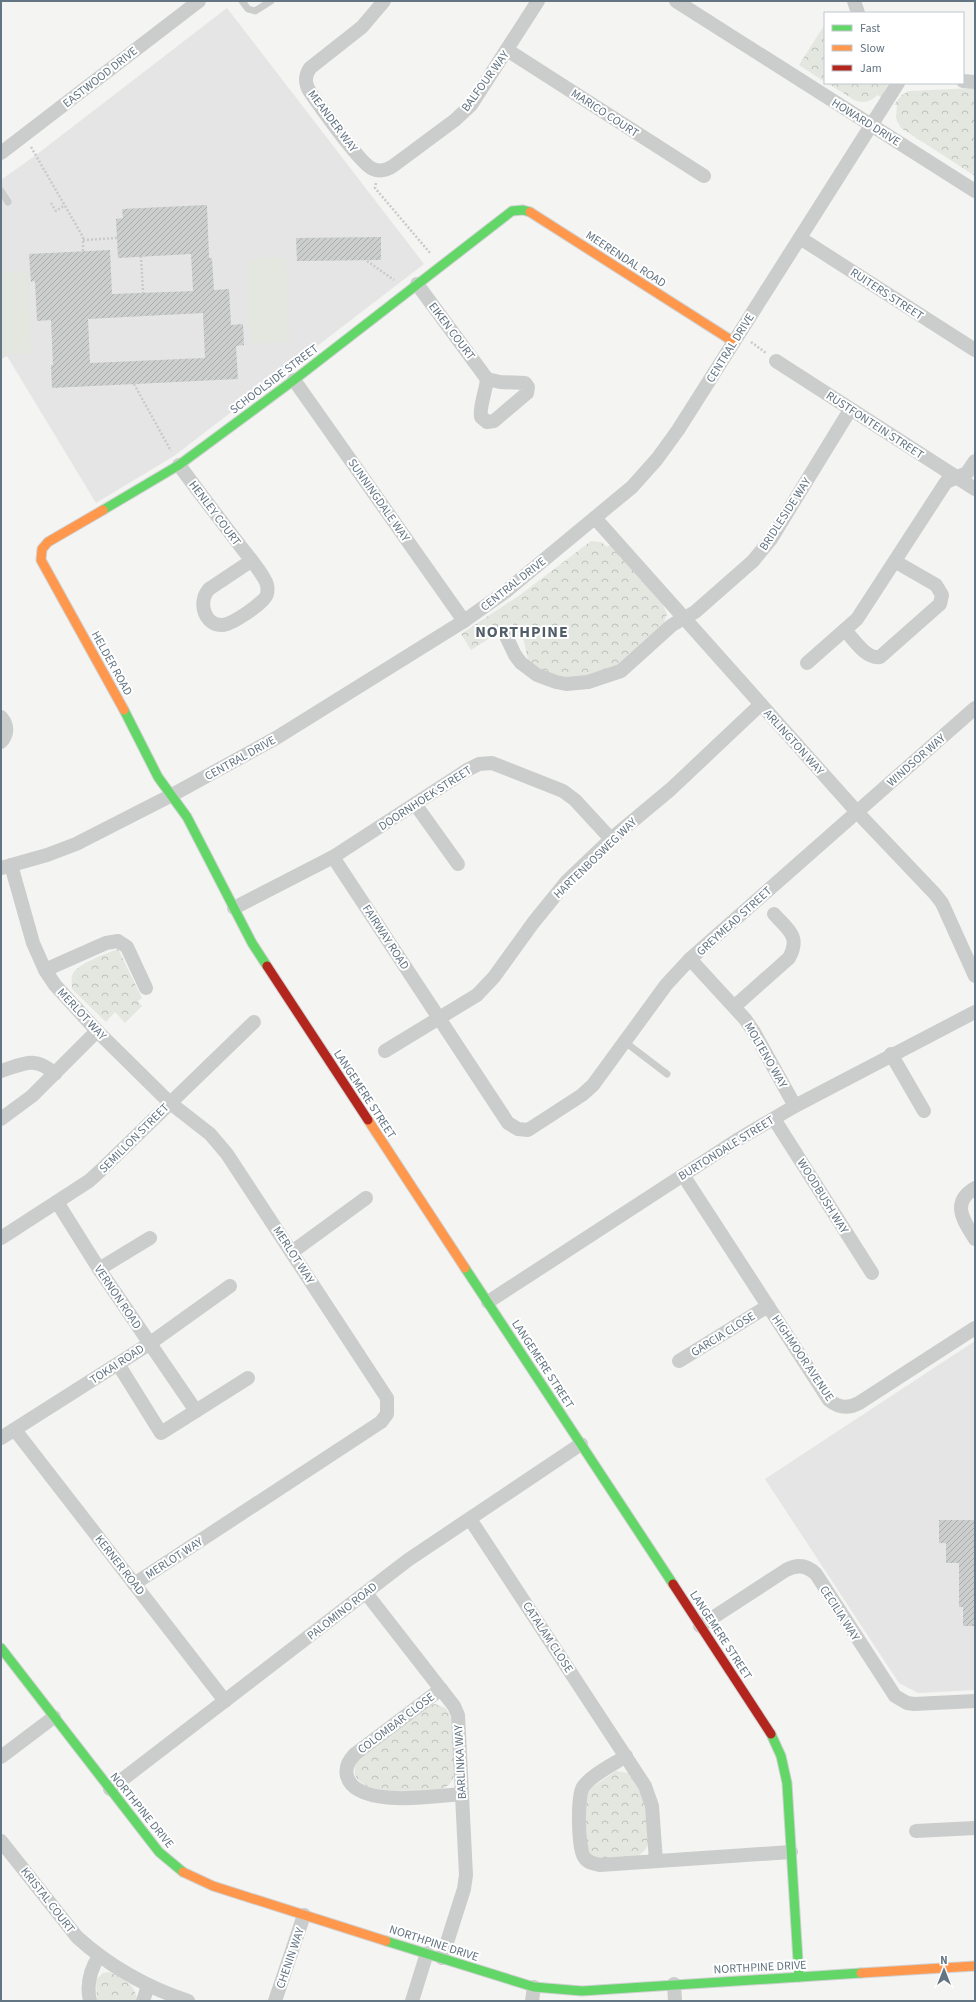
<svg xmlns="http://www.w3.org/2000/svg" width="976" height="2002" font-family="'Source Sans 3',sans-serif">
<defs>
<pattern id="park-crowns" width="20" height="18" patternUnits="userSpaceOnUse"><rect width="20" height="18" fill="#e3e7e0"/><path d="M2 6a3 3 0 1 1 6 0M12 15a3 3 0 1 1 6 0" fill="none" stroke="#bcc0bb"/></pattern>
<pattern id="building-hatch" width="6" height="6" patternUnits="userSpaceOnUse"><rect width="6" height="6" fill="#cccecd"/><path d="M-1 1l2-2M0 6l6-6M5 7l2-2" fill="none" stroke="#a9acac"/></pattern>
</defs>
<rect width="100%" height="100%" fill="#f4f4f2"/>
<g fill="#e4e5e4">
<path d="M227,8L424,264L174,456L96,503L7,356L1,359V180L36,155Z"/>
<path d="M975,1341V1690L918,1693L899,1683L765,1479Z"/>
</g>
<g fill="url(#park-crowns)">
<path d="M825,24V82L799,65Z"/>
<path d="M827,83H889L881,97L877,95C871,102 864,103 856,101Z"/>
<path d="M975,88V176L901,128L896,118L897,105H894L902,95L909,91Z"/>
<path d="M591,541L601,542L608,547L610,544L662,603L667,614L663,625L619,666L583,678L560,677L539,670L528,661L524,641L514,625L512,624L471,650L461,634L520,595Z"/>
<path d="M118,949L142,998L138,1001L142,1006L125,1023L115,1012L106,1022L72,989C72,985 71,980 72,976C75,964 106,954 118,949Z"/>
<path d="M435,1704L445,1708C454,1717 452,1733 453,1746C454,1756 458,1773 451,1782C449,1785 445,1788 442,1789C423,1794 339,1798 357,1761L430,1705Z"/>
<path d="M616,1771L628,1773C642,1784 652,1826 648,1844C646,1850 642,1853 638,1856L602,1859L591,1855L587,1847L585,1802L588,1790Z"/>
<path d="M110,1972C124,1980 136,1984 137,2001H97L96,1980L103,1973Z"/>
</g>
<g fill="#e3e7e0">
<path d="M286,257L290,342L251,344L247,259Z"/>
<path d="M28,271L31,354L1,355V272Z"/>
</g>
<g fill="url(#building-hatch)" fill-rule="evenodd">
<path d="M207,205L209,258H212L214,290L229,289L231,325L243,324L244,345L236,346L238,379L52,388L51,365H53L51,320L37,321L35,281L31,282L29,254L110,250L112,294L193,291L191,254L118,258L116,219L123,218L122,209ZM203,313L205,358L90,363L88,319Z"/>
<path d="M381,237V260L297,261L296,238Z"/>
<path d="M939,1520H975V1626H963V1607H959V1563H946V1543H939Z"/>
</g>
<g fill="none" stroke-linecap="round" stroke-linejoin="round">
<g stroke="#d0d2d2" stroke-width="11">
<g id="fast">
<path d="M103,510L179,465L294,380L512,211L523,210L530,212"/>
<path d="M124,710L158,777L187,817L252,943L267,966"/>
<path d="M465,1268L673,1584"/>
<path d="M1,1648L159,1852L183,1872"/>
<path d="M771,1734L781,1756L787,1783L799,1977"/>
<path d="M386,1941L534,1987L582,1991L861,1973"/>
</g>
</g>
<g stroke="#d0d2d2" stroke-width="11">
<g id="slow">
<path d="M530,212L734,342"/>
<path d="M103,510L48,542L42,549L41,560L124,710"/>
<path d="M368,1120L465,1268"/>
<path d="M183,1872L213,1886L386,1941"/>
<path d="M861,1973L975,1966"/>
</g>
</g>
<g stroke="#d0d2d2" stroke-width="11">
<g id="jam">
<path d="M267,966L368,1120"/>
<path d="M673,1584L771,1734"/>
</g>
</g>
<g stroke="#cacaca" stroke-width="2.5" stroke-dasharray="2 2" stroke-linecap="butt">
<path d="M31,147L83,237V251"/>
<path d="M376,183L375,188L430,253"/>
<path d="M51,203L56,211L65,205"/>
<path d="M83,240L117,238"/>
<path d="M141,256L143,293"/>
<path d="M367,261L394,280"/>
<path d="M751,342L766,353"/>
<path d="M134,384L171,451"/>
</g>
<g stroke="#cbcdcd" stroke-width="7">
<path d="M242,1L248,9L255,11L271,1"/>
<path d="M1,191L8,202"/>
<path d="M625,1042L667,1074"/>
</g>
<g stroke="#cbcdcd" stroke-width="14">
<path d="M384,1L362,27L310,68C304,77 305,84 310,92C320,106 361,165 373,169C380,172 387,170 393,166L455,120L471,105L538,1"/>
<path d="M676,1L975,191"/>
<path d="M854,1L858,13"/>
<path d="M507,50L704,176"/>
<path d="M963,81L975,82"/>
<path d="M1,153L199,1"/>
<path d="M800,238L975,350"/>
<path d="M417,284L487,379L500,382L525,383L528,387L527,393L494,421L487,422L481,417C479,407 486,391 487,379"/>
<path d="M776,361L975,489"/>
<path d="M294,380L464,621"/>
<path d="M179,465C198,491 218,517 238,543C247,555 258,567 265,580C268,585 268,589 267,594C265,603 232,624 223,625C205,626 197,603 209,589L251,561"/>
<path d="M595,518L857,812L935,894L942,903L975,976"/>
<path d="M845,630C854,640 866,659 880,657L940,604L942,595L936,585L896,562"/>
<path d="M506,636L515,655L521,663L537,675L556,682L566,684L588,682L621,671L672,625L695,612L753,561L771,539L850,410"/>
<path d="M807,663L857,619L946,482L967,473L975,461"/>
<path d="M1,717C8,725 8,734 1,742"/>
<path d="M415,804L458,864"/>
<path d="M333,857L508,1123L518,1129L528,1130L582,1095L593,1085L666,985L690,959L975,708"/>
<path d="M11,865L33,943L45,970L55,985L97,1031L169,1102L210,1134L227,1154L387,1398V1414L381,1422L134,1584"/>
<path d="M1,868L47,855L76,844L172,795L276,738L464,621L505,592L632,487L657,459L678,430L898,83"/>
<path d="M234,908L333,857L467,770L479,764L492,763L563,791L575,800L611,839"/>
<path d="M690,959L745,1019L754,1032L795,1106"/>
<path d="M45,970L106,943L118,941L127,947L146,988"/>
<path d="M735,1006L789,958C801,936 788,930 774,914"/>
<path d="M385,1051L477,995L494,977L533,923L567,881L611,839L671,789L761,704"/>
<path d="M891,1054L924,1111"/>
<path d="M1,1071C23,1064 35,1055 55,1074"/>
<path d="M1,1119L32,1096L97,1031"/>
<path d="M774,1119L872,1273"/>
<path d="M683,1175L829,1400C839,1408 848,1409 859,1403L975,1328"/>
<path d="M975,1188C950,1203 964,1221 975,1239"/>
<path d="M57,1202L99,1269L196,1411"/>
<path d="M1,1238L89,1181L100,1171L254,1022"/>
<path d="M292,1252L366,1198"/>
<path d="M99,1269L150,1238"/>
<path d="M488,1302L737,1140L795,1106L975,1012"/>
<path d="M679,1361L768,1306"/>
<path d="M118,1364L161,1433L248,1378"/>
<path d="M15,1430L225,1701"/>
<path d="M1,1438L149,1344L230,1286"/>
<path d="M470,1519L645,1786L652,1806L656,1861"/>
<path d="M366,1593L454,1706L458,1715L466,1875L464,1889L442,1958"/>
<path d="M700,1626L786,1570C797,1564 807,1565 816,1574L895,1696L907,1703L914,1704L975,1701"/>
<path d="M441,1689L355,1754C349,1760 345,1768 347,1776C356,1809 437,1796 462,1794"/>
<path d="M626,1756C614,1764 591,1775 583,1787C577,1796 578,1848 584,1857C588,1863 594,1864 600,1865L791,1852"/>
<path d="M1,1757L54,1717"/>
<path d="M110,1789L408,1560L581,1444"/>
<path d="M916,1831L975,1828"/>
<path d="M1,1841L77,1937C109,1966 146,1987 188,2001"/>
<path d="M674,1984L675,2001"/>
<path d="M90,2001C86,1984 90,1970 99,1956"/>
<path d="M143,2001L148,1986"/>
<path d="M275,2001L304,1915"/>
<path d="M412,2001L427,1953"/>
<path d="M532,2001L534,1987"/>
</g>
<use href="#fast" stroke="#63d668" stroke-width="9"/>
<use href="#slow" stroke="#ff974d" stroke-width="9"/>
<use href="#jam" stroke="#b3261e" stroke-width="9"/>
</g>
<g text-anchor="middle" stroke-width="4" stroke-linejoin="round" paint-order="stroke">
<g font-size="12" fill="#637482" stroke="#fff">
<text transform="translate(100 77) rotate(-38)" y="4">EASTWOOD DRIVE</text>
<text transform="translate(485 81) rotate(-54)" y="4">BALFOUR WAY</text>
<text transform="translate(605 113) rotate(33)" y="4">MARICO COURT</text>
<text transform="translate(333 121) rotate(53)" y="4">MEANDER WAY</text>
<text transform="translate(866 122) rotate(32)" y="4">HOWARD DRIVE</text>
<text transform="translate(626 259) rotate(33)" y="4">MEERENDAL ROAD</text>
<text transform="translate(887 294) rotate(33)" y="4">RUITERS STREET</text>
<text transform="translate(452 331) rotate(53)" y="4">EIKEN COURT</text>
<text transform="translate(730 348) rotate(-58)" y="4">CENTRAL DRIVE</text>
<text transform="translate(274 379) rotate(-37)" y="4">SCHOOLSIDE STREET</text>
<text transform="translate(875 425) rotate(33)" y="4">RUSTFONTEIN STREET</text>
<text transform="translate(379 500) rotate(55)" y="4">SUNNINGDALE WAY</text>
<text transform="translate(215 513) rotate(53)" y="4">HENLEY COURT</text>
<text transform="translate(785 514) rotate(-57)" y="4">BRIDLESIDE WAY</text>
<text transform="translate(513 584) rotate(-38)" y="4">CENTRAL DRIVE</text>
<text transform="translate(112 663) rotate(61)" y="4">HELDER ROAD</text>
<text transform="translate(794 742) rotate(48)" y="4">ARLINGTON WAY</text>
<text transform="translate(240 758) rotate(-29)" y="4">CENTRAL DRIVE</text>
<text transform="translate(916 760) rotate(-41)" y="4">WINDSOR WAY</text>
<text transform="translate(425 798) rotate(-33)" y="4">DOORNHOEK STREET</text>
<text transform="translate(595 858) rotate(-44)" y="4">HARTENBOSWEG WAY</text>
<text transform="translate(734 921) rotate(-42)" y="4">GREYMEAD STREET</text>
<text transform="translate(386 937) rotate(57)" y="4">FAIRWAY ROAD</text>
<text transform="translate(82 1014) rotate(47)" y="4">MERLOT WAY</text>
<text transform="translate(766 1055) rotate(60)" y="4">MOLTENO WAY</text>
<text transform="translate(365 1094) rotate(57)" y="4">LANGEMERE STREET</text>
<text transform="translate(134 1138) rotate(-45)" y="4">SEMILLON STREET</text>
<text transform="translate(726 1148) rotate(-32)" y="4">BURTONDALE STREET</text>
<text transform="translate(823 1196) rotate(58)" y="4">WOODBUSH WAY</text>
<text transform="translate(294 1255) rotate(57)" y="4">MERLOT WAY</text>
<text transform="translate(118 1297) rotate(56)" y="4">VERNON ROAD</text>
<text transform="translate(723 1334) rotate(-32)" y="4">GARCIA CLOSE</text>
<text transform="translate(803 1358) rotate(56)" y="4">HIGHMOOR AVENUE</text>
<text transform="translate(117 1364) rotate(-33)" y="4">TOKAI ROAD</text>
<text transform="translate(543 1364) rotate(57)" y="4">LANGEMERE STREET</text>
<text transform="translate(174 1558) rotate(-33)" y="4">MERLOT WAY</text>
<text transform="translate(120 1565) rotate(52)" y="4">KERNER ROAD</text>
<text transform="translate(342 1611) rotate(-38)" y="4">PALOMINO ROAD</text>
<text transform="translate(840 1613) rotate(57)" y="4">CECILIA WAY</text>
<text transform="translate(721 1635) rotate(57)" y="4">LANGEMERE STREET</text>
<text transform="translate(548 1637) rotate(57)" y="4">CATALAM CLOSE</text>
<text transform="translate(396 1723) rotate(-37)" y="4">COLOMBAR CLOSE</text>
<text transform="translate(460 1762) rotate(-93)" y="4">BARLINKA WAY</text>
<text transform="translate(142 1810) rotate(51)" y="4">NORTHPINE DRIVE</text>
<text transform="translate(48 1900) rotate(52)" y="4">KRISTAL COURT</text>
<text transform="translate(434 1943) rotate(18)" y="4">NORTHPINE DRIVE</text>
<text transform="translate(290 1958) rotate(-71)" y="4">CHENIN WAY</text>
<text transform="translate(760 1967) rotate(-3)" y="4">NORTHPINE DRIVE</text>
</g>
<g font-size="16" font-weight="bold" letter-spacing="1" fill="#515d67" stroke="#fff">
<text x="522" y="637">NORTHPINE</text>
</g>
</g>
<rect width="976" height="2002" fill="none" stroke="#637482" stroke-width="4"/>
<rect x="824" y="12" width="140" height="72" fill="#ffffff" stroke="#c1c7cd"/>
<rect x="832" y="25" width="20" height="6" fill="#63d668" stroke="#c1c7cd"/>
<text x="860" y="32" font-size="12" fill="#637482">Fast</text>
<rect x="832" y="45" width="20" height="6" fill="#ff974d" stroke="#c1c7cd"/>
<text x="860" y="52" font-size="12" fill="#637482">Slow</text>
<rect x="832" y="65" width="20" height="6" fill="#b3261e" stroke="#c1c7cd"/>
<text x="860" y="72" font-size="12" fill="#637482">Jam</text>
<g transform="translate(944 1970)" stroke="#ffffff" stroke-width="3" paint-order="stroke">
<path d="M0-3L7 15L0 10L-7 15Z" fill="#637482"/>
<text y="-6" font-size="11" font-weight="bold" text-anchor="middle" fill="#637482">N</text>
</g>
</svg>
